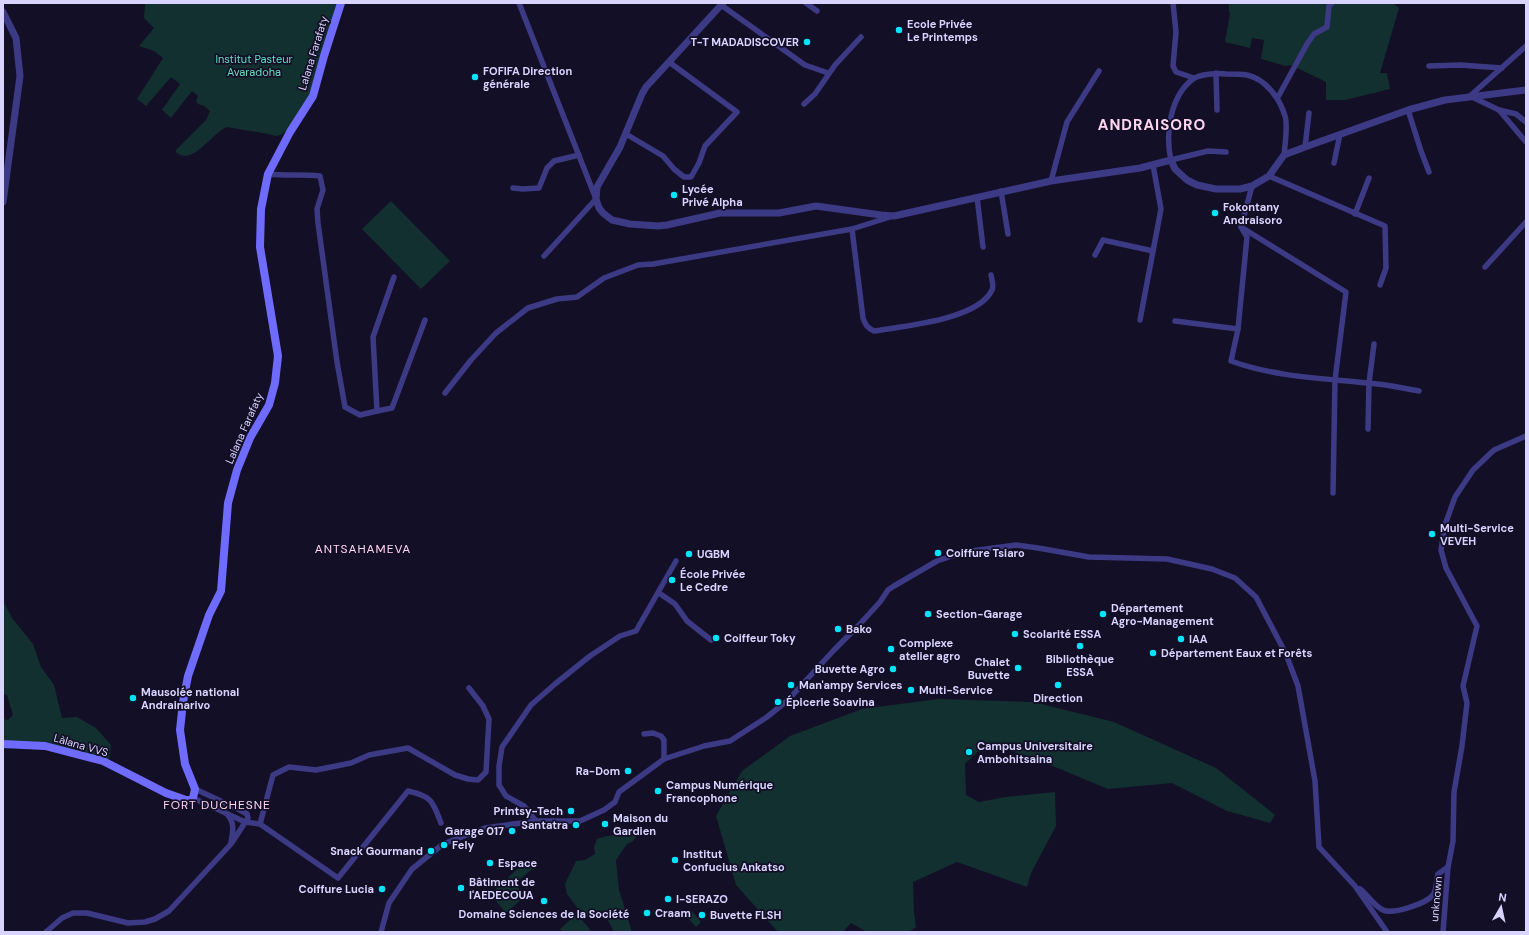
<svg xmlns="http://www.w3.org/2000/svg" width="1529" height="935" font-family="'DM Sans',sans-serif">
<rect width="100%" height="100%" fill="#130f26"/>
<g fill="#12302f">
<path d="M146,3H337L327,40L309,97L290,128L281,135L275,136L268,134L227,127C214,131 191,168 176,152V150L206,120L210,111L204,106L198,104L196,101L198,96L192,91L171,118L162,110L180,84L171,77L146,106L137,99L163,58L154,51L139,46L154,28L144,18L145,5Z"/>
<path d="M1229,3H1393L1399,8L1380,73H1387L1390,89L1345,100H1326V82L1291,65L1286,66L1261,59L1264,40L1252,38L1250,48L1225,42L1230,13L1229,12Z"/>
<path d="M391,201L450,261L421,289L362,229Z"/>
<path d="M3,600L12,618L33,644L41,667L54,685L62,718L77,717L96,728L111,745L109,760L3,741V719L8,720L13,715L7,695L3,694Z"/>
<path d="M938,699L1033,702L1114,722L1216,768L1275,815L1270,823L1227,811L1172,783L1108,789L1031,757L1000,748L977,752L965,764L966,795L979,802L1005,797L1055,792L1056,826L1031,873L1027,887L957,862L913,882L914,912L916,927L909,932H867L851,923L843,932H778L736,885L716,816L742,771L790,736L862,709Z"/>
<path d="M636,832V837L632,842L627,844L616,860L619,890L632,932H614L603,911L585,918L567,894L565,884L576,861L585,860L595,854L594,847L597,839C609,834 623,835 636,832Z"/>
<path d="M524,863L529,864L534,867L515,884L525,896L506,913L490,894Z"/>
<path d="M691,910L701,922L696,927L685,915Z"/>
<path d="M577,914L592,932H563L560,929Z"/>
</g>
<g fill="none" stroke-linecap="round" stroke-linejoin="round">
<g stroke="#3d3a85" stroke-width="5.5">
<path d="M519,3L596,199L544,256"/>
<path d="M806,3L817,11"/>
<path d="M1173,3L1176,32L1173,66L1176,72L1194,78"/>
<path d="M721,5L805,65L828,73"/>
<path d="M1526,46L1470,96L1499,110L1526,142"/>
<path d="M1429,66L1460,65L1502,68"/>
<path d="M1216,73L1217,110"/>
<path d="M1278,97L1307,44L1314,34L1327,27L1329,6L1332,3"/>
<path d="M804,104L815,94L835,65L861,37"/>
<path d="M1408,110L1421,151L1429,172"/>
<path d="M1499,110L1516,114L1526,122"/>
<path d="M626,134L663,156L674,169L684,177H691L699,163L705,146L737,112L669,62"/>
<path d="M1305,147L1309,113"/>
<path d="M1226,152L1208,151L1171,160C1165,134 1170,96 1193,79C1200,74 1217,73 1226,74C1233,74 1240,74 1247,75C1266,79 1280,99 1285,116C1288,125 1285,145 1284,155"/>
<path d="M1334,163L1340,134"/>
<path d="M268,174C286,176 303,174 320,176L323,190L317,209L318,223L337,362L345,407L360,415L377,411L373,337L394,277"/>
<path d="M1269,176L1385,226L1386,268L1380,285"/>
<path d="M1051,181L1067,122L1099,71"/>
<path d="M1252,186L1241,227L1346,292L1335,380L1333,493"/>
<path d="M513,188L523,189L539,188L547,168L554,161L579,155"/>
<path d="M1001,191L1008,234"/>
<path d="M977,197L983,247"/>
<path d="M1355,214L1369,178"/>
<path d="M1241,227L1247,237L1238,329L1231,361C1275,377 1321,378 1367,383C1385,384 1402,388 1419,391"/>
<path d="M852,229L863,318C865,324 867,328 874,331C903,326 978,320 992,290C994,286 992,280 991,275"/>
<path d="M1095,255L1103,240L1153,251"/>
<path d="M1485,267L1526,222"/>
<path d="M1140,320L1161,209L1153,165"/>
<path d="M1175,321L1238,329"/>
<path d="M445,393L471,360L496,333L528,308L557,299L577,297L604,278L638,265L653,264L852,229L890,217"/>
<path d="M377,411L392,408L425,320"/>
<path d="M1368,429L1369,383L1374,344"/>
<path d="M659,593L675,604L687,621L711,640"/>
<path d="M644,734L653,733L661,736L664,740V759"/>
<path d="M193,798L245,822L260,824L338,878L408,791C432,796 433,802 441,823"/>
<path d="M227,814C235,823 233,831 231,842"/>
<path d="M536,821L524,806L506,796L499,785V766L502,747L531,705L555,684L590,656L620,636L636,631L676,561"/>
<path d="M260,824L273,775L289,767L316,770L351,763L369,755L408,748L455,775L468,779L478,780L486,772L489,719L483,706L469,688"/>
<path d="M1360,889C1368,895 1374,906 1383,910C1393,915 1427,903 1433,895C1437,890 1436,880 1438,874L1448,867"/>
<path d="M46,932L62,918L73,913H87L128,923L145,922L155,919L169,911L231,844L248,818L247,814L240,810L195,789"/>
<path d="M381,932L389,903L412,869L443,844L485,828L536,821H580L604,810L615,802L619,792L664,759L704,746L730,741L767,717L788,700L834,650L859,625L880,602L888,590L894,586L937,561L964,552L1016,545L1038,548L1089,557L1167,559L1212,569L1235,578L1256,597L1286,654L1298,686L1315,781L1319,847L1355,886L1387,932"/>
<path d="M1443,932L1448,867L1453,841L1454,792L1462,746L1467,703L1463,686L1477,626L1446,568L1441,550L1445,525L1455,497L1473,470L1494,450L1526,436"/>
</g>
<g stroke="#3d3a85" stroke-width="7">
<path d="M723,3L646,87L642,94L620,147L597,187L596,199L599,208L603,213L612,220L630,224L658,226L667,225L720,213H779L816,206L881,215L894,216L1051,181L1140,168L1171,160L1175,169L1187,180L1197,185L1216,189H1240L1252,186L1269,176L1284,155L1305,147L1408,110L1445,100L1526,90"/>
<path d="M3,12L16,38L20,76L3,202"/>
</g>
<path stroke="#6f6bff" stroke-width="8" d="M3,744L45,746L103,761L166,793L186,800H191L193,798L195,789L185,764L180,730L183,702L188,676L209,615L221,591L228,503L237,470L250,438L269,405L275,383L278,356L260,247L261,209L268,174L290,132L313,96L324,56L341,3"/>
</g>
<g fill="#00e5ff" stroke="#130f26" stroke-width="1.5">
<circle cx="899" cy="30" r="4"/>
<circle cx="807" cy="42" r="4"/>
<circle cx="475" cy="77" r="4"/>
<circle cx="674" cy="195" r="4"/>
<circle cx="1215" cy="213" r="4"/>
<circle cx="1432" cy="534" r="4"/>
<circle cx="938" cy="553" r="4"/>
<circle cx="689" cy="554" r="4"/>
<circle cx="672" cy="580" r="4"/>
<circle cx="928" cy="614" r="4"/>
<circle cx="1103" cy="614" r="4"/>
<circle cx="838" cy="629" r="4"/>
<circle cx="1015" cy="634" r="4"/>
<circle cx="716" cy="638" r="4"/>
<circle cx="1181" cy="639" r="4"/>
<circle cx="1080" cy="646" r="4"/>
<circle cx="891" cy="649" r="4"/>
<circle cx="1153" cy="653" r="4"/>
<circle cx="1018" cy="668" r="4"/>
<circle cx="893" cy="669" r="4"/>
<circle cx="791" cy="685" r="4"/>
<circle cx="1058" cy="685" r="4"/>
<circle cx="911" cy="690" r="4"/>
<circle cx="133" cy="698" r="4"/>
<circle cx="778" cy="702" r="4"/>
<circle cx="969" cy="752" r="4"/>
<circle cx="628" cy="771" r="4"/>
<circle cx="658" cy="791" r="4"/>
<circle cx="571" cy="811" r="4"/>
<circle cx="605" cy="824" r="4"/>
<circle cx="576" cy="825" r="4"/>
<circle cx="512" cy="831" r="4"/>
<circle cx="444" cy="845" r="4"/>
<circle cx="431" cy="851" r="4"/>
<circle cx="675" cy="860" r="4"/>
<circle cx="490" cy="863" r="4"/>
<circle cx="461" cy="888" r="4"/>
<circle cx="382" cy="889" r="4"/>
<circle cx="668" cy="899" r="4"/>
<circle cx="544" cy="901" r="4"/>
<circle cx="647" cy="913" r="4"/>
<circle cx="702" cy="915" r="4"/>
</g>
<g text-anchor="middle" stroke-width="3.5" stroke-linejoin="round" paint-order="stroke">
<g font-size="11" font-weight="bold" fill="#d9d4ff" stroke="#130f26" text-anchor="start">
<text x="907" y="28">Ecole Privée<tspan x="907" dy="13">Le Printemps</tspan></text>
<text x="799" y="46" text-anchor="end">T-T MADADISCOVER</text>
<text x="483" y="75">FOFIFA Direction<tspan x="483" dy="13">générale</tspan></text>
<text x="682" y="193">Lycée<tspan x="682" dy="13">Privé Alpha</tspan></text>
<text x="1223" y="211">Fokontany<tspan x="1223" dy="13">Andraisoro</tspan></text>
<text x="1440" y="532">Multi-Service<tspan x="1440" dy="13">VEVEH</tspan></text>
<text x="946" y="557">Coiffure Tsiaro</text>
<text x="697" y="558">UGBM</text>
<text x="680" y="578">École Privée<tspan x="680" dy="13">Le Cedre</tspan></text>
<text x="1111" y="612">Département<tspan x="1111" dy="13">Agro-Management</tspan></text>
<text x="936" y="618">Section-Garage</text>
<text x="846" y="633">Bako</text>
<text x="1023" y="638">Scolarité ESSA</text>
<text x="724" y="642">Coiffeur Toky</text>
<text x="1189" y="643">IAA</text>
<text x="899" y="647">Complexe<tspan x="899" dy="13">atelier agro</tspan></text>
<text x="1161" y="657">Département Eaux et Forêts</text>
<text x="1080" y="663" text-anchor="middle">Bibliothèque<tspan x="1080" dy="13">ESSA</tspan></text>
<text x="1010" y="666" text-anchor="end">Chalet<tspan x="1010" dy="13">Buvette</tspan></text>
<text x="885" y="673" text-anchor="end">Buvette Agro</text>
<text x="799" y="689">Man'ampy Services</text>
<text x="919" y="694">Multi-Service</text>
<text x="141" y="696">Mausolée national<tspan x="141" dy="13">Andrainarivo</tspan></text>
<text x="1058" y="702" text-anchor="middle">Direction</text>
<text x="786" y="706">Épicerie Soavina</text>
<text x="977" y="750">Campus Universitaire<tspan x="977" dy="13">Ambohitsaina</tspan></text>
<text x="620" y="775" text-anchor="end">Ra-Dom</text>
<text x="666" y="789">Campus Numérique<tspan x="666" dy="13">Francophone</tspan></text>
<text x="563" y="815" text-anchor="end">Printsy-Tech</text>
<text x="613" y="822">Maison du<tspan x="613" dy="13">Gardien</tspan></text>
<text x="568" y="829" text-anchor="end">Santatra</text>
<text x="504" y="835" text-anchor="end">Garage 017</text>
<text x="452" y="849">Fely</text>
<text x="423" y="855" text-anchor="end">Snack Gourmand</text>
<text x="683" y="858">Institut<tspan x="683" dy="13">Confucius Ankatso</tspan></text>
<text x="498" y="867">Espace</text>
<text x="469" y="886">Bâtiment de<tspan x="469" dy="13">l'AEDECOUA</tspan></text>
<text x="374" y="893" text-anchor="end">Coiffure Lucia</text>
<text x="676" y="903">I-SERAZO</text>
<text x="655" y="917">Craam</text>
<text x="544" y="918" text-anchor="middle">Domaine Sciences de la Société</text>
<text x="710" y="919">Buvette FLSH</text>
</g>
<g font-size="11" fill="#d9d4ff" stroke="#130f26">
<text transform="translate(313 53) rotate(-73)" y="4">Lalana Farafaty</text>
<text transform="translate(244 428) rotate(-66)" y="4">Lalana Farafaty</text>
<text transform="translate(81 745) rotate(16)" y="4">Làlana VVS</text>
<text transform="translate(1436 899) rotate(-85)" y="4">unknown</text>
</g>
<g font-size="11" fill="#5fe0c0" stroke="#130f26">
<text x="254" y="63">Institut Pasteur<tspan x="254" dy="13">Avaradoha</tspan></text>
</g>
<g font-size="12" letter-spacing="1" fill="#ffd6f0" stroke="#130f26">
<text x="363" y="553">ANTSAHAMEVA</text>
<text x="217" y="809">FORT DUCHESNE</text>
</g>
<g font-size="15" font-weight="bold" letter-spacing="1" fill="#ffd6f0" stroke="#130f26">
<text x="1152" y="130">ANDRAISORO</text>
</g>
</g>
<rect width="1529" height="935" fill="none" stroke="#d9d4ff" stroke-width="8"/>
<g transform="translate(1501 907) rotate(9)" stroke="#130f26" stroke-width="3" paint-order="stroke">
<path d="M0-3L7 15L0 10L-7 15Z" fill="#d9d4ff"/>
<text y="-6" font-size="11" font-weight="bold" text-anchor="middle" fill="#d9d4ff">N</text>
</g>
</svg>
